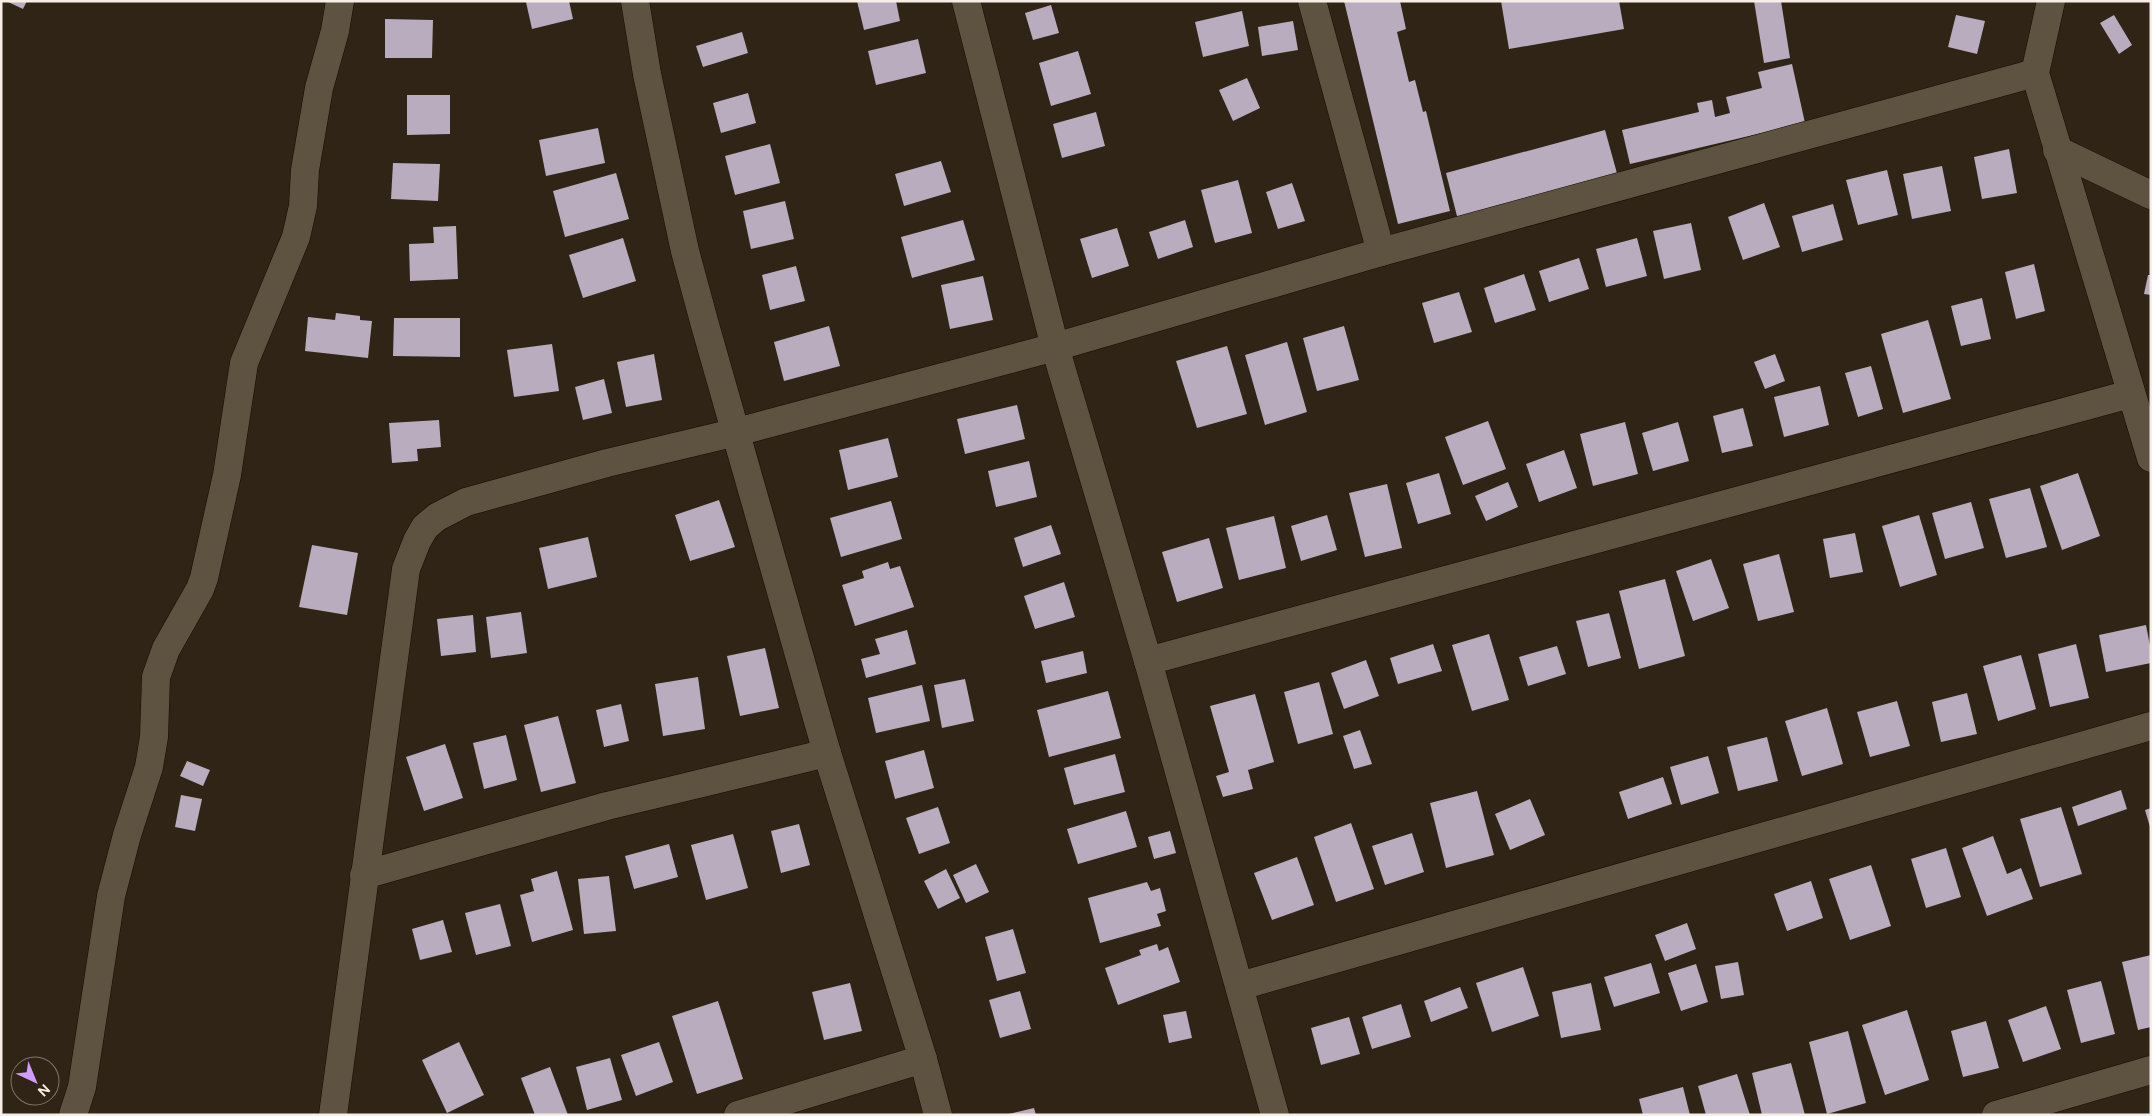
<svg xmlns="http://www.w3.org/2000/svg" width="2152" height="1116" font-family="'DM Sans',sans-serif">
<rect width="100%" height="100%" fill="#2f2415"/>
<g fill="#b9acbf">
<path d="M6,1H27L23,9Z"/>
<path d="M569,1L573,19L532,29L526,2Z"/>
<path d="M857,1H896L900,21L864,30Z"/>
<path d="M1344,1H1400L1406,29L1397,32L1409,82L1415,80L1423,112L1426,111L1450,211L1398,224Z"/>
<path d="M1501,1H1619L1624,29L1509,49Z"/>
<path d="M1754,1H1781L1790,58L1764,63Z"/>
<path d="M1051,5L1059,33L1033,40L1025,13Z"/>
<path d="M1242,11L1249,46L1203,57L1195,22Z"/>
<path d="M1956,15L1985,21L1977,54L1948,47Z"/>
<path d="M2114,15L2132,45L2119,54L2100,23Z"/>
<path d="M385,19L433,20L432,58H385Z"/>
<path d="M1293,21L1298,50L1262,56L1258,27Z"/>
<path d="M742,32L748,53L703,67L696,46Z"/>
<path d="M918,39L926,73L876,85L868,51Z"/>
<path d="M1078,51L1091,94L1051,106L1039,63Z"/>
<path d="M1792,64L1805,123L1630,164L1622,130L1699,112L1697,103L1712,100L1715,117L1730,113L1726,97L1762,88L1758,72Z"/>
<path d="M1247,78L1260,108L1233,121L1219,90Z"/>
<path d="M748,93L756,123L721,133L713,103Z"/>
<path d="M407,95H450V134L407,135Z"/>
<path d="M1096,112L1105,146L1062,158L1053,124Z"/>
<path d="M598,128L605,163L546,176L539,140Z"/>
<path d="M1605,130L1618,177L1458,220L1446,173Z"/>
<path d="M770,144L780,183L735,195L725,156Z"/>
<path d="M2009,149L2017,193L1982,199L1974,157Z"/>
<path d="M941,161L951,192L904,206L895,174Z"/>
<path d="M393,163L440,164L438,201L391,199Z"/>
<path d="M1942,166L1951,211L1912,219L1903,174Z"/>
<path d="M1887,170L1898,215L1858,225L1846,180Z"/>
<path d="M616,173L629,219L565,237L553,191Z"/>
<path d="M1238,180L1252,233L1215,243L1201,190Z"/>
<path d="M1292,183L1305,221L1278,229L1266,192Z"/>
<path d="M785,201L794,239L751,249L743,211Z"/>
<path d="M1764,203L1780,247L1743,260L1728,217Z"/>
<path d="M1833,204L1843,240L1802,252L1792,216Z"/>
<path d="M963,220L975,260L912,278L901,237Z"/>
<path d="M1185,220L1193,247L1158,259L1149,232Z"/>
<path d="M1691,223L1701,270L1664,279L1653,231Z"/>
<path d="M456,226L458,279L410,281L409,244L434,243L433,227Z"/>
<path d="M1117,228L1129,266L1092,278L1080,239Z"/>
<path d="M623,238L636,281L583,298L569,255Z"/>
<path d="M1637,238L1647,276L1606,287L1596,249Z"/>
<path d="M1579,258L1589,289L1549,302L1539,271Z"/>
<path d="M2034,264L2045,311L2016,319L2005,272Z"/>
<path d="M796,266L805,301L770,310L762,275Z"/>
<path d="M1524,274L1536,310L1495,323L1484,288Z"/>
<path d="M2148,275H2151V295L2144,294Z"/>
<path d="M983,276L993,320L950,329L941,285Z"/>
<path d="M1459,292L1472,332L1434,343L1422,303Z"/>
<path d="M1982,298L1991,339L1961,346L1951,306Z"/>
<path d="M336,313L360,316V320L372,321L368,358L305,351L308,317L335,320Z"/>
<path d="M394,318H460V357L393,356Z"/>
<path d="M1928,320L1951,399L1903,413L1881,334Z"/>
<path d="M829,326L840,366L784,381L774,342Z"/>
<path d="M1344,326L1359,380L1317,391L1303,338Z"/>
<path d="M1287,342L1307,412L1265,425L1245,355Z"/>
<path d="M552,344L559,391L514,397L507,350Z"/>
<path d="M1227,346L1247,414L1197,428L1176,361Z"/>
<path d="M654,354L662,400L626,407L617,362Z"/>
<path d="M1775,354L1785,381L1765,389L1754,362Z"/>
<path d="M1871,366L1883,409L1858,417L1845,373Z"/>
<path d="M604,379L612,413L583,420L575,387Z"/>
<path d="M1820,386L1829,425L1784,437L1774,397Z"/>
<path d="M1017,405L1025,439L965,454L957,419Z"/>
<path d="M1743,408L1753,446L1722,453L1713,416Z"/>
<path d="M439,420L441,447L417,449L418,461L392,463L389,423Z"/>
<path d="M1488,421L1506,469L1463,485L1445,437Z"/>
<path d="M1625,422L1638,474L1593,486L1580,434Z"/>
<path d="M1678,422L1689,461L1653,471L1642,433Z"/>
<path d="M888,438L898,477L848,490L839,450Z"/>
<path d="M1564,450L1577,488L1539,502L1526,464Z"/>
<path d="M1029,461L1037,497L996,507L988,471Z"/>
<path d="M1439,473L1451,514L1418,524L1406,483Z"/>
<path d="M2078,473L2100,536L2062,550L2040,486Z"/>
<path d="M1508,482L1518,507L1486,521L1475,496Z"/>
<path d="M1387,484L1402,548L1365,557L1349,493Z"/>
<path d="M2030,488L2047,547L2006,558L1989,499Z"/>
<path d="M719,500L735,547L690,561L675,515Z"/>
<path d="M891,501L902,539L841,557L830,518Z"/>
<path d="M1971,502L1984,548L1945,559L1932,513Z"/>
<path d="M1327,515L1337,550L1301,561L1291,526Z"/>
<path d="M1919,515L1937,575L1900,587L1882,526Z"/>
<path d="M1274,516L1286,568L1239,580L1226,528Z"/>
<path d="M1051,525L1061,554L1023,567L1014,538Z"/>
<path d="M1855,533L1863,572L1830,578L1823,539Z"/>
<path d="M588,537L597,577L548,589L539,548Z"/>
<path d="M1209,538L1223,588L1177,602L1162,552Z"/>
<path d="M312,545L358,553L347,615L299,607Z"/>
<path d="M1779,554L1794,612L1758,621L1743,564Z"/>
<path d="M1711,559L1729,608L1693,621L1676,571Z"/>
<path d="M888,562L890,569L900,566L914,607L855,626L842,585L864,578L862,571Z"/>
<path d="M1665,579L1685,656L1639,669L1619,591Z"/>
<path d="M1064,582L1075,617L1035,629L1024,596Z"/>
<path d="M521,612L527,653L491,658L486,617Z"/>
<path d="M1609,613L1621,658L1588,667L1576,621Z"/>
<path d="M473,615L476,652L441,656L437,619Z"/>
<path d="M2146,625L2151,651V663L2106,672L2099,635Z"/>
<path d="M907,630L916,664L866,678L861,659L880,654L875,639Z"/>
<path d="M1489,634L1509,700L1472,711L1452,645Z"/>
<path d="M1433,644L1442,671L1398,684L1390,658Z"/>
<path d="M2076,644L2089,698L2050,707L2038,654Z"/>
<path d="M1557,646L1566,674L1528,686L1519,657Z"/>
<path d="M765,648L779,708L740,716L727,656Z"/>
<path d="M1083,651L1087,673L1046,683L1041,661Z"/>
<path d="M2021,655L2036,709L1998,721L1983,666Z"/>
<path d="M1366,660L1379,696L1344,709L1331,673Z"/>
<path d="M698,677L705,729L663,736L655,684Z"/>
<path d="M965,679L974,721L942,728L934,685Z"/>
<path d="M1319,682L1333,734L1298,744L1284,692Z"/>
<path d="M922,685L930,721L876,733L868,698Z"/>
<path d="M1108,691L1121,738L1049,757L1037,710Z"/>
<path d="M1967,693L1977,734L1941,742L1932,702Z"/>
<path d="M1255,694L1274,762L1248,770L1253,789L1223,797L1216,776L1229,772L1210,706Z"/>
<path d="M1897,701L1910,746L1870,757L1857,712Z"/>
<path d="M621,704L629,741L604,747L596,710Z"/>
<path d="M1827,708L1843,764L1802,776L1785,721Z"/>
<path d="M558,716L576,783L541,792L524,725Z"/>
<path d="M1360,730L1372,764L1354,769L1343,736Z"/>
<path d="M506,735L517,780L484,789L473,743Z"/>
<path d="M1767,737L1778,781L1738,791L1727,747Z"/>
<path d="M445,744L463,798L424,811L406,757Z"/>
<path d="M924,750L934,788L895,799L885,761Z"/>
<path d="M1115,754L1125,792L1074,805L1064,768Z"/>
<path d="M1708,756L1719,793L1681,805L1670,767Z"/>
<path d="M187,761L210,770L203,786L180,776Z"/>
<path d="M1663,777L1672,804L1628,819L1619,792Z"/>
<path d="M2121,790L2127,809L2078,826L2072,807Z"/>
<path d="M1477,791L1494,855L1446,868L1430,803Z"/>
<path d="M181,795L202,799L195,831L175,827Z"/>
<path d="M1530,799L1545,835L1510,850L1495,814Z"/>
<path d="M938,807L950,843L919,854L906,818Z"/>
<path d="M2061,807L2082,874L2040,887L2020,819Z"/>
<path d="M2151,808V827H2150L2145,810Z"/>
<path d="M1126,811L1137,847L1078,864L1067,829Z"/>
<path d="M1351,823L1374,889L1336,902L1314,837Z"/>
<path d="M799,824L810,865L781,873L771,831Z"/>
<path d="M1170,831L1176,853L1154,859L1148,837Z"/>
<path d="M1412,833L1424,872L1385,885L1372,846Z"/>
<path d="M733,834L748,888L706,900L691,845Z"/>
<path d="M1993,836L2007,874L2021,868L2033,899L1987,916L1962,848Z"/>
<path d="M669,844L678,877L634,889L625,856Z"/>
<path d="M1946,848L1961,897L1926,908L1911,859Z"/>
<path d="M1297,857L1314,905L1272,920L1254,873Z"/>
<path d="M976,864L989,892L966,903L953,875Z"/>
<path d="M1871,865L1891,926L1850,940L1829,879Z"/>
<path d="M946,869L960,898L938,909L924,881Z"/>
<path d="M557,871L573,930L532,942L520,895L534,891L531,879Z"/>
<path d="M609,876L616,931L584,934L578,879Z"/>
<path d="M1811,881L1823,918L1787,931L1774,894Z"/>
<path d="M1147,882L1151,891L1160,888L1166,911L1157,914L1161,926L1100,943L1088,898Z"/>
<path d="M500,904L511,946L476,955L465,913Z"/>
<path d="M443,920L452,952L420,960L412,929Z"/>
<path d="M1687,923L1696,949L1665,961L1655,935Z"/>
<path d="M1013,929L1026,973L997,981L985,937Z"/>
<path d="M1157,944L1159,951L1168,947L1180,982L1118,1005L1105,968L1141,955L1139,950Z"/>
<path d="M2151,955V1027L2138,1030L2122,962Z"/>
<path d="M1738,962L1744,995L1721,999L1715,966Z"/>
<path d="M1651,963L1660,993L1614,1007L1604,977Z"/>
<path d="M1696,964L1708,1002L1681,1011L1668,973Z"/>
<path d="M1523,967L1539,1016L1492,1032L1476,983Z"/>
<path d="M2101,981L2115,1034L2081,1043L2067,990Z"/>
<path d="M850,983L862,1031L824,1040L812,992Z"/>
<path d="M1591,983L1601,1030L1561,1038L1552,992Z"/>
<path d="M1460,987L1468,1008L1431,1022L1424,1001Z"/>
<path d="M1020,991L1031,1029L1000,1038L989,1000Z"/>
<path d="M718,1001L743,1079L697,1094L672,1016Z"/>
<path d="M1401,1004L1411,1037L1372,1049L1362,1017Z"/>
<path d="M2046,1006L2061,1049L2023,1062L2008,1020Z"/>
<path d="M1907,1010L1929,1080L1885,1095L1862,1025Z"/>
<path d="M1186,1011L1192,1038L1169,1043L1163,1015Z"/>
<path d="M1349,1017L1360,1054L1321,1065L1311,1028Z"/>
<path d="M1986,1021L1999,1068L1963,1077L1951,1031Z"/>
<path d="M1848,1031L1866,1103L1827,1114L1809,1042Z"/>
<path d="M459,1042L484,1095L447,1113L422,1060Z"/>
<path d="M659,1042L673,1082L636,1096L621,1055Z"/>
<path d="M610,1058L622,1100L587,1110L576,1067Z"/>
<path d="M1791,1063L1805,1115H1762L1752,1073Z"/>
<path d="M550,1067L568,1115H535L521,1078Z"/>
<path d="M1737,1074L1750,1115H1706L1698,1086Z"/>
<path d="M1683,1087L1690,1115H1643L1639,1099Z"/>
<path d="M1034,1108L1036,1115H1009V1114Z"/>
</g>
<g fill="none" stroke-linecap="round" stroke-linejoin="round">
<g stroke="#170d02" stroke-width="29">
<g id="minor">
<path d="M635,1L647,74L685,251L705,325L827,753L923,1059L938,1115"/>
<path d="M966,1L1055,347L1148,661L1275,1115"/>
<path d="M1312,1L1381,252"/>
<path d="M2051,1L2035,73L2151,458"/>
<path d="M2057,150L2151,195"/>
<path d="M1148,661L2130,394"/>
<path d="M364,875L607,806L827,753"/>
<path d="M1240,986L2151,726"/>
<path d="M73,1115L82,1087L111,896L127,835L149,767L154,737L156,677L166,649L200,589L204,578L227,475L244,363L296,237L303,206L305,170L319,88L335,31L340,1"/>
<path d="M333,1115L406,569L417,541L425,527L437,517L466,502L607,463L737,432L1055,347L1381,252L2035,73"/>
<path d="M738,1115L923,1059"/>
<path d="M1996,1115L2151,1070"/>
</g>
</g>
<use href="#minor" stroke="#5e5241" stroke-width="28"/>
</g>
<rect width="2152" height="1116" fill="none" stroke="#f7efe5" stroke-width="5"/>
<g transform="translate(35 1081) rotate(136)"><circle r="24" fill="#2f2415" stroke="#7f7568"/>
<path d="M0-4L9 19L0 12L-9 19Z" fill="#d09dfe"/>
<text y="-8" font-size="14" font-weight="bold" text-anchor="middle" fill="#f7efe5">N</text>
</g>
</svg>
